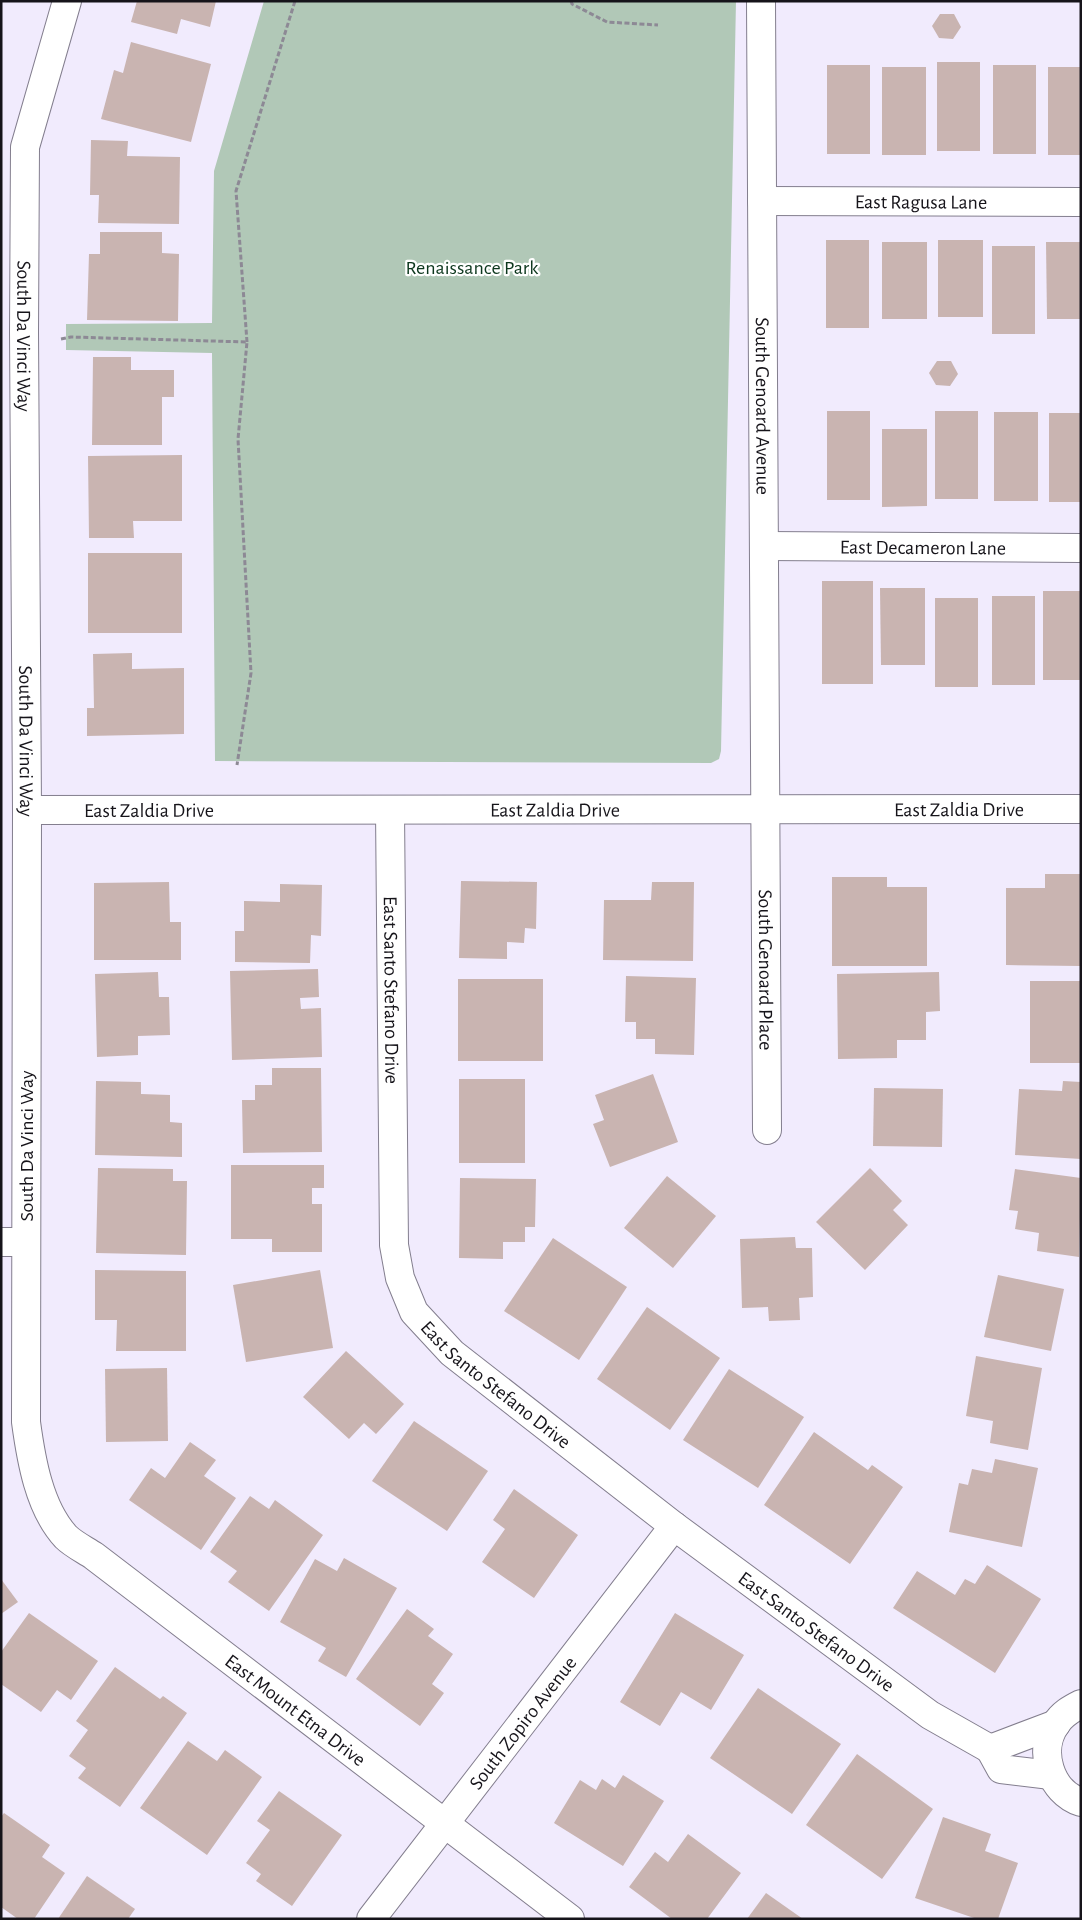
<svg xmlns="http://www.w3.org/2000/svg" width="1082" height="1920" font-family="'Alegreya Sans',sans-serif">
<rect width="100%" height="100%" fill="#f1ebfd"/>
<path fill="#b1c8b7" d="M264,1H736L721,751L719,759L711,763L215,761L212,353L66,350V324L212,323L214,171Z"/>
<g fill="#c9b4b1">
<path d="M137,1H216L210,27L181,19L177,34L131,22Z"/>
<path d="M940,14H954L961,27L953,39L939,38L932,26Z"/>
<path d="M131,42L211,64L191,142L101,119L114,70L123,73Z"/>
<rect x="937" y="62" width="43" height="89"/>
<rect x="827" y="65" width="43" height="89"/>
<rect x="993" y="65" width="43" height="89"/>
<rect x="882" y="67" width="44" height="88"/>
<rect x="1048" y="67" width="33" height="88"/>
<path d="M91,140L128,141L127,156L180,157L179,224L98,223L99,195H90Z"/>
<path d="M100,232H162V253L179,254L178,321L87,320L89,254H100Z"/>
<rect x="826" y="240" width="43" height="88"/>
<rect x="938" y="240" width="45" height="77"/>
<rect x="882" y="242" width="45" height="77"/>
<path d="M1046,242H1081V319H1047Z"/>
<rect x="992" y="246" width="43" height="88"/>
<path d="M93,357H131V370H174V397H162V445H92Z"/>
<path d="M937,361H951L958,374L950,386L936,385L929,373Z"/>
<rect x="827" y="411" width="43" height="89"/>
<rect x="935" y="411" width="43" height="88"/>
<rect x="994" y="412" width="44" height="89"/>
<rect x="1049" y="413" width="32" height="89"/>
<path d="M882,429H927V506L882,507Z"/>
<path d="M182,455V521H133L134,538H89L88,456Z"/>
<rect x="88" y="553" width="94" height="80"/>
<rect x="822" y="581" width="51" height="103"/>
<path d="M880,588H925V665H881Z"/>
<rect x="1043" y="591" width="38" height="89"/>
<rect x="992" y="596" width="43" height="89"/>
<rect x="935" y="598" width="43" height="89"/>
<path d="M132,653V669L184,668V734L87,736V708H94L93,654Z"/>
<path d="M1045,874H1081V966L1006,965V888H1045Z"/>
<path d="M832,877H887V887H927V966H832Z"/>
<path d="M461,881L537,882L536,929L525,928L524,943L507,942V959L459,958Z"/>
<path d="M169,882L170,922H181V960H94V883Z"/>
<path d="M652,882H694L693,961L603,960L604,900H651Z"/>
<path d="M280,884L322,885L321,936L311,935L310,963L235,962V931H244V901L280,902Z"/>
<path d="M318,969L319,997L300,998L301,1009L321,1008L322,1057L232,1060L230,971Z"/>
<path d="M158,972L159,997H169L170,1035L138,1036V1055L97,1057L95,974Z"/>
<path d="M939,972L940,1011L926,1012V1040H897V1058L838,1059L837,974Z"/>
<path d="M626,976L696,978L694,1055L655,1054V1039H636V1022H625Z"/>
<rect x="458" y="979" width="85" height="82"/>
<rect x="1030" y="981" width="51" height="82"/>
<path d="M272,1068H321L322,1152L243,1153L242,1100H255V1085H272Z"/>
<path d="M653,1074L678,1142L610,1167L593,1124L604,1120L595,1095Z"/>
<rect x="459" y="1079" width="66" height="84"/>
<path d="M96,1081L141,1082V1094L170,1095V1122L182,1123V1157L95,1155Z"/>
<path d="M1063,1081L1081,1082V1159L1015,1155L1019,1089L1062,1091Z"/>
<path d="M874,1088L943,1089L942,1147L873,1146Z"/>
<path d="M231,1165H324V1188H312V1204H322V1252H272V1239H231Z"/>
<path d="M98,1168L173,1169V1181H187L186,1255L96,1253Z"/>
<path d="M870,1168L902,1201L893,1210L908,1225L865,1270L816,1222Z"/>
<path d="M1015,1169L1081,1178L1079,1257L1037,1251L1039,1233L1015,1229L1018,1211L1009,1210Z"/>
<path d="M667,1176L716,1216L673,1268L624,1228Z"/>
<path d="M460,1178L536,1179L535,1227H525V1242H503V1259L459,1258Z"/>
<path d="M795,1237L796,1248H812L813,1297L799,1298L800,1320L769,1321L768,1307L742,1308L740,1239Z"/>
<path d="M553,1238L627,1287L579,1360L504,1311Z"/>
<path d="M95,1270L186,1271V1351H116L117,1320H95Z"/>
<path d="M320,1270L333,1348L246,1362L233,1285Z"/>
<path d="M998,1275L1064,1289L1051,1351L984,1337Z"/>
<path d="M647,1307L720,1358L670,1430L597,1379Z"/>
<path d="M346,1351L404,1404L376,1434L364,1423L349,1439L303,1397Z"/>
<path d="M976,1356L1042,1368L1028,1450L990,1443L993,1421L966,1416Z"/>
<path d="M167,1368L168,1441L106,1442L105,1369Z"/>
<path d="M729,1369L804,1417L758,1488L683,1440Z"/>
<path d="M414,1421L488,1471L447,1531L372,1481Z"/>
<path d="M814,1432L868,1470L872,1465L903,1487L850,1564L764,1505Z"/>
<path d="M190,1442L216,1460L204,1476L236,1498L201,1550L129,1500L151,1468L165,1478Z"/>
<path d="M995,1459L1038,1468L1022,1547L949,1532L959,1483L968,1485L972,1469L992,1473Z"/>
<path d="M514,1489L578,1535L534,1598L482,1562L505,1529L493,1520Z"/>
<path d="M250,1496L269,1509L275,1500L323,1535L269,1611L228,1582L237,1571L210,1552Z"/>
<path d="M344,1558L397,1588L346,1677L318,1661L326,1648L280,1622L315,1559L337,1571Z"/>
<path d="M987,1565L1041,1599L995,1673L893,1608L917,1571L955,1595L965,1579L975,1584Z"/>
<path d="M1,1579L18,1602L1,1614Z"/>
<path d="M407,1609L434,1629L428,1636L453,1654L432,1684L444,1693L420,1726L356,1679Z"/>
<path d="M29,1613L98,1661L71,1700L57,1690L41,1712L1,1684V1652Z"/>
<path d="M675,1613L744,1655L711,1710L681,1692L660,1726L620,1702Z"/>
<path d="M115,1667L160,1699L163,1696L187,1713L120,1807L78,1778L86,1768L69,1756L88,1730L76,1721Z"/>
<path d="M758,1688L841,1744L792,1814L710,1758Z"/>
<path d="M188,1741L217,1761L225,1750L262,1777L207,1855L140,1808Z"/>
<path d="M857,1754L933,1809L882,1879L806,1825Z"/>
<path d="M623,1775L664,1801L623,1866L554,1823L580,1780L596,1790L602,1779L615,1788Z"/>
<path d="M279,1791L342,1835L292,1906L256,1881L261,1874L246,1863L270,1830L257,1821Z"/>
<path d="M4,1813L50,1845L42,1857L65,1873L34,1919H18L1,1907V1817Z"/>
<path d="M943,1817L991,1834L985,1851L1018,1863L998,1919H977L915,1898Z"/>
<path d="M688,1834L741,1873L707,1919H672L629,1887L655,1852L668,1862Z"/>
<path d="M87,1876L135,1909L128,1919H58Z"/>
<path d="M766,1893L803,1919H747Z"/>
</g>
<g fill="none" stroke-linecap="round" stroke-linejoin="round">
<g stroke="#837e8e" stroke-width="30">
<g id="minor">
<path id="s1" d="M67,1L25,147L24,332L27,810L26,1422C31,1459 39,1508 66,1537C73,1544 85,1550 94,1556L570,1919"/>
<path id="s2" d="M761,1L767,1130"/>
<path id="s3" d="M762,201L1081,202"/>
<path id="s4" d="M764,546L1081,548"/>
<path id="s5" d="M27,810L1081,809"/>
<path id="s6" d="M390,810L394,1245L400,1278L414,1312L452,1353L674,1526L930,1715L990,1749"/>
<path d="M1,1242H25"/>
<path d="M1081,1704C1071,1709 1062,1714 1056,1724C1037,1750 1050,1792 1081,1802"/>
<path d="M1051,1775L1001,1769L990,1749L1056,1724"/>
<path id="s7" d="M371,1919L674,1526"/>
</g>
</g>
<g stroke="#8d8995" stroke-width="3" stroke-dasharray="5 2.5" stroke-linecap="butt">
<path d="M571,1L572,4L607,22L658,25"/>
<path d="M61,339L71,337L247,342L238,439L251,673L237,765"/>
<path d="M247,342L236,191L295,1"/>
</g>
<use href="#minor" stroke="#fff" stroke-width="28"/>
</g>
<g text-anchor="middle" stroke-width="4.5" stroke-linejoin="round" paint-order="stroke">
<g font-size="20" fill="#16141a" stroke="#fff">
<text dy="7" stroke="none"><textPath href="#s3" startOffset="159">East Ragusa Lane</textPath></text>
<text dy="7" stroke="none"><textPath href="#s1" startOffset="341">South Da Vinci Way</textPath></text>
<text dy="7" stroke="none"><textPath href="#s2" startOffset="405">South Genoard Avenue</textPath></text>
<text dy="7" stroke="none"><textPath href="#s4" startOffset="159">East Decameron Lane</textPath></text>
<text dy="7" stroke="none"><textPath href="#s1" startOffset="746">South Da Vinci Way</textPath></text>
<text dy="7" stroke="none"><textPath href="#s5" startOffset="932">East Zaldia Drive</textPath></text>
<text dy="7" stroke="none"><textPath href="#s5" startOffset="122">East Zaldia Drive</textPath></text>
<text dy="7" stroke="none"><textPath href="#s5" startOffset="528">East Zaldia Drive</textPath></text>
<text dy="7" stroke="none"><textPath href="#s2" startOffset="969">South Genoard Place</textPath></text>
<text dy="7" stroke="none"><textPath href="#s6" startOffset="180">East Santo Stefano Drive</textPath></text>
<text transform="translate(26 1146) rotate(-90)" y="7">South Da Vinci Way</text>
<text dy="7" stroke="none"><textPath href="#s6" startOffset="615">East Santo Stefano Drive</textPath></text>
<text dy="7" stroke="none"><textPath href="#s6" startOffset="1020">East Santo Stefano Drive</textPath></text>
<text dy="7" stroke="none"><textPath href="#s1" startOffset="1838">East Mount Etna Drive</textPath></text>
<text dy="7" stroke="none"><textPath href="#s7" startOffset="248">South Zopiro Avenue</textPath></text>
</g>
<g font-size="20" fill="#0c371d" stroke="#fff">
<text x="472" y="274">Renaissance Park</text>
</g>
</g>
<rect width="1082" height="1920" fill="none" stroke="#16141a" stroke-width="5"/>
</svg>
